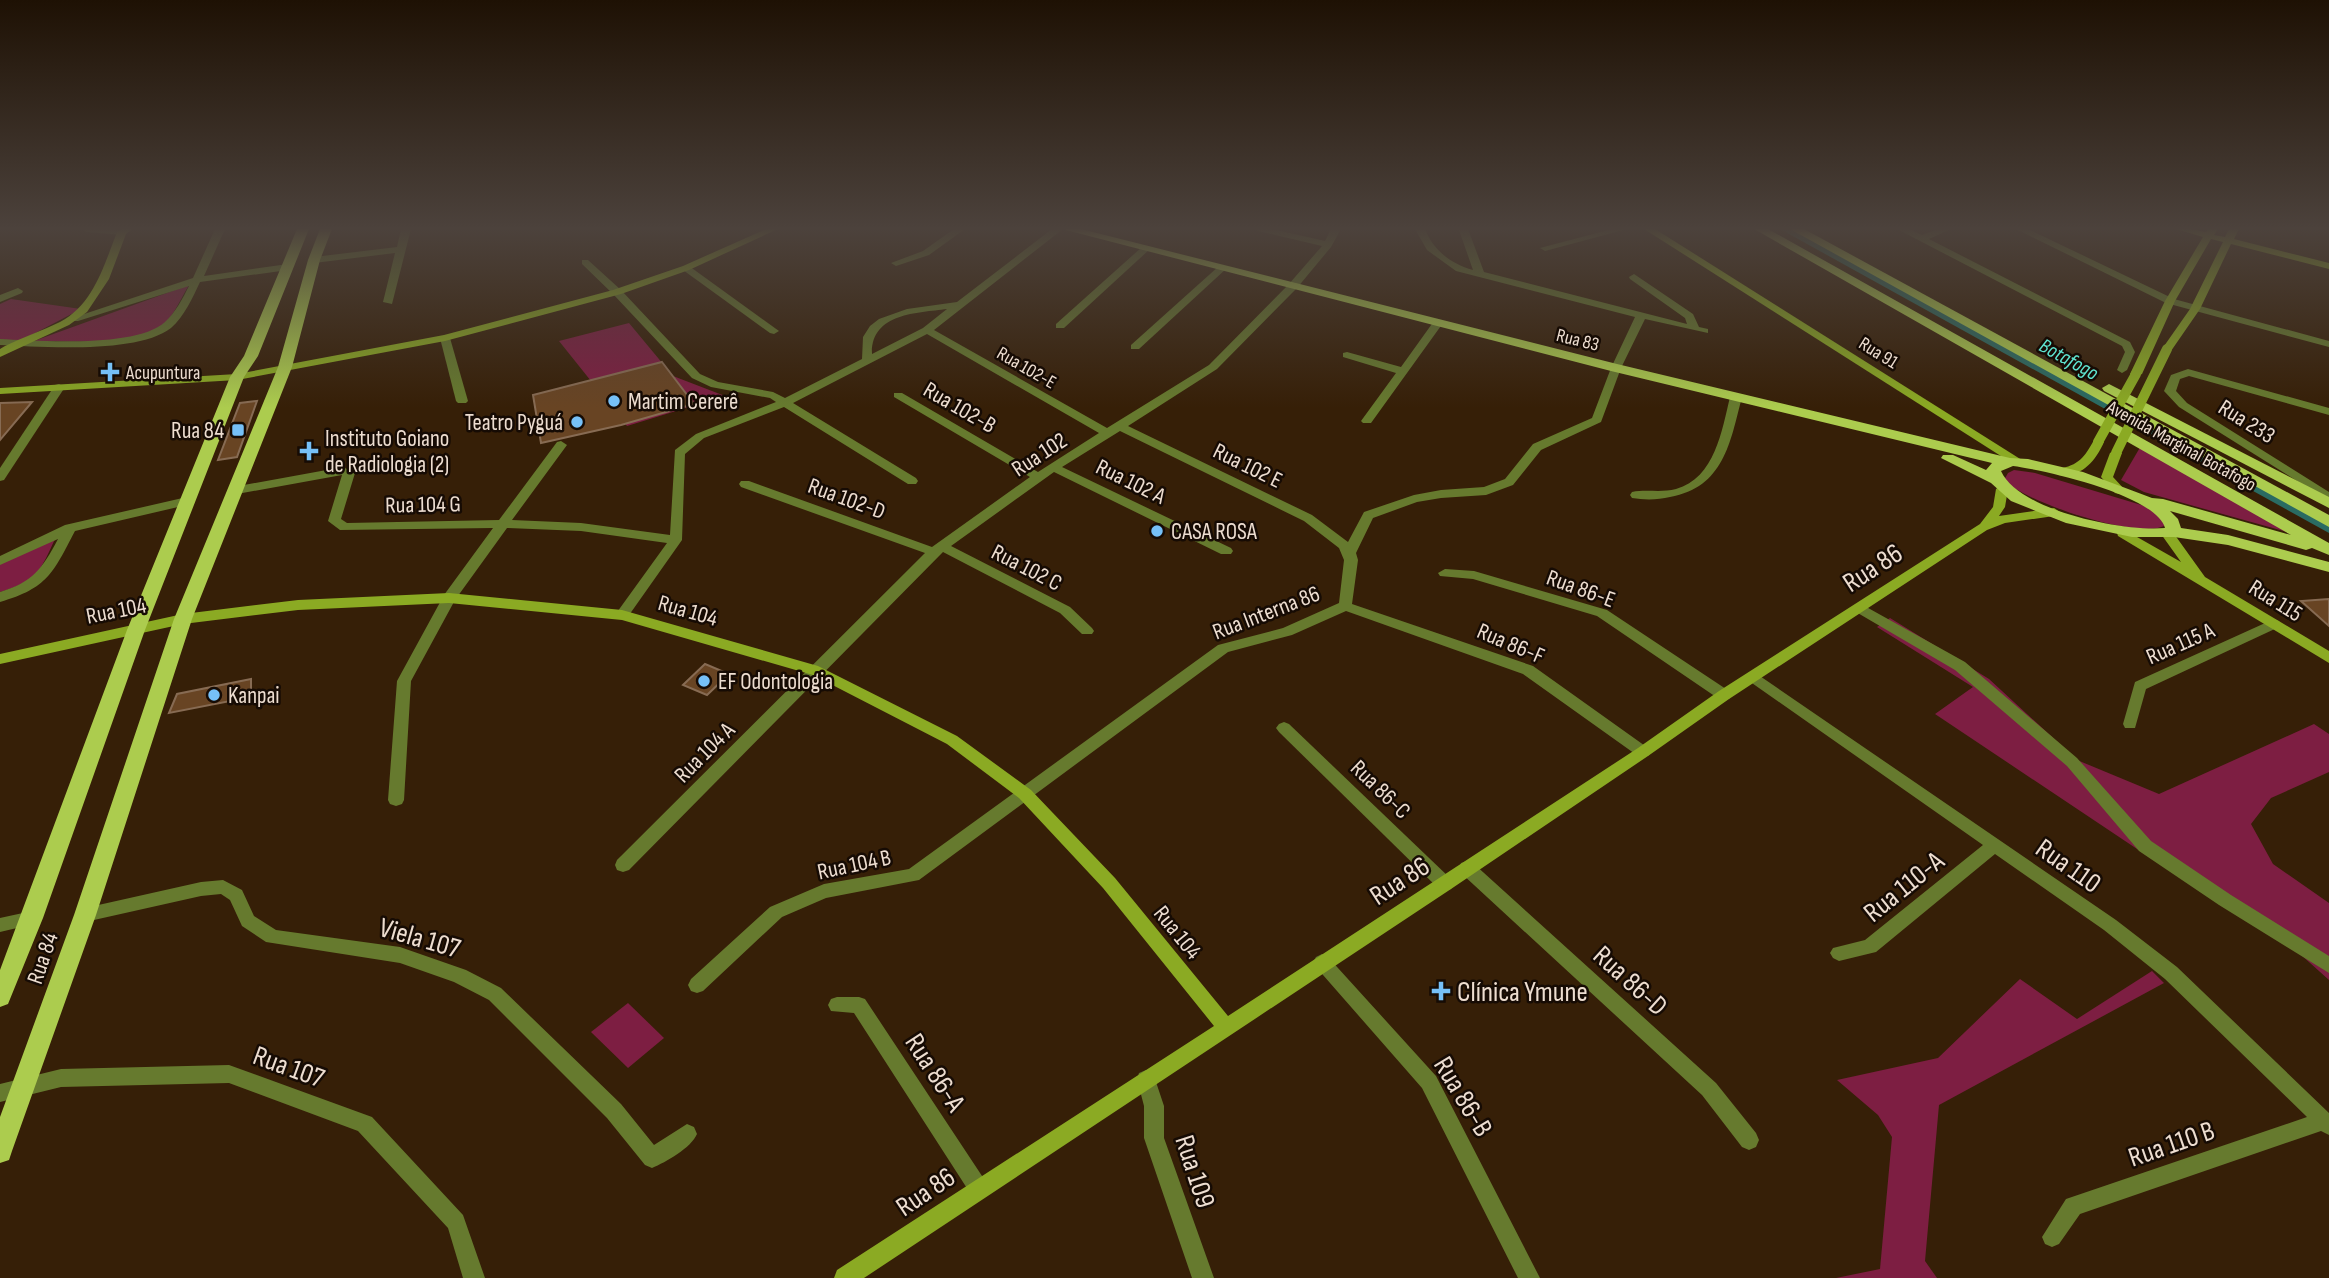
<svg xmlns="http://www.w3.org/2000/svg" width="2329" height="1278" font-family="'Sofia Sans Condensed',sans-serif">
<rect width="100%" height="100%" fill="#361f07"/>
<g fill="#7d1e42">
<path d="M189,285C182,296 175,313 166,322C140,348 69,340 34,341Z"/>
<path d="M11,299L81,309L20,341L0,340V304Z"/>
<path d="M629,323L673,376L725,396L627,426L559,341Z"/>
<path d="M2142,444L2301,536L2144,492L2121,480Z"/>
<path d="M2014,470L2035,473L2148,507L2167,524C2144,543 2022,501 2004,480L2008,473Z"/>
<path d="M56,537C40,571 38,581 0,592V564Z"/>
<path d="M1890,618L1989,679L2077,760L2159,794L2314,724L2329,734V772L2271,798L2251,824L2273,864L2329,903V980L2290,945L2152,859L1935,714L1973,687L1877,627Z"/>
<path d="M2152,971L2164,983L1939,1105L1925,1261L1937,1278H1836L1880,1269L1892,1137L1878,1115L1837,1080L1938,1058L2020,979L2077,1019Z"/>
<path d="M628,1003L664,1038L628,1068L591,1032Z"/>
</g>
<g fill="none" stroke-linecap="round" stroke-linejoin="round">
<path fill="#2a6b62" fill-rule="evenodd" d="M1780,229H1794L2329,521V533Z"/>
</g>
<g fill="#684423" stroke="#876b53" stroke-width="2">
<path d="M662,362L694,404L621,425L541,443L533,395Z"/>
<path d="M257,401L237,457L218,460L240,403Z"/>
<path d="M32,402L0,440V403Z"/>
<path d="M2329,599V626L2301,601Z"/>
<path d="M705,664L729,674L707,695L683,685Z"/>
<path d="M251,679V697L169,713L177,694Z"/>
</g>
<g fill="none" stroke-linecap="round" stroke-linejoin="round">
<g fill="#667a2e" fill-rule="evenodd">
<path d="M81,229H117L127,232L122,235L86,232Z"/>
<path d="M215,229H225L204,276L288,264L293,267L288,270L200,282C193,297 184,317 171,328C138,354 41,347 0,345V339C38,341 137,348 165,322C175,313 183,298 189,286L78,321H70L69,319L193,278Z"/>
<path d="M401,229H411L392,304L383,302L395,253L314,263L309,260L314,257L397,247Z"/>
<path d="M954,229H965L929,255L896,266L891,263L923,251Z"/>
<path d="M1052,229H1063L934,330L1107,428L1209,365L1289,284L1322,246L1258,231L1256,229H1272L1325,241L1331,229H1341L1331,247L1297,288L1217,369L1128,426L1312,515L1348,542L1364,512L1414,495L1441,490L1484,487L1505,479L1533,444L1592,418L1611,368L1635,317L1456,271L1427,250L1415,229H1425C1433,250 1451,264 1473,270L1459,230L1468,229L1484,272L1687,324L1685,318L1630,279L1629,277L1634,274L1693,314L1699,327L1708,329V333L1645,319L1621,368L1601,422L1541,450L1513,485L1486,495L1441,498L1417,502L1373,518L1356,553L1358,560L1352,604L1533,666L1648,748L1651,752L1648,756H1638L1523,674L1346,611L1292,635L1228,652L919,880L826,898L782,917L703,991L697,993L691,991L688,985L691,979L770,907L824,884L909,869L1218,645L1283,628L1339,603L1344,560L1339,548L1304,521L1120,431L1062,467L1231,548L1233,551L1231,554H1221L1054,472L951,546L1070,607L1092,628L1094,631L1092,634H1082L1060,613L943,552L629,870L623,872L617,870L615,865L617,860L925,553L741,487L739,484L741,481H749L932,547L1030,477L894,397V393H902L1038,472L1099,433L927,334L793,403L916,478L918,481L916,484H908L784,407L704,438L685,454L682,540L627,618H617L615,615L667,543L581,531L507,528L455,600L411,681L404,800L402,804L396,806L390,804L388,800L397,681L444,595L493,528L340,530L328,521L342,475L237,494L231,490L233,487L343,467L355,473L341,519L347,523L499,520L557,442L561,441L567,445L512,520L581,523L670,535L675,450L696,434L776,402L770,398L711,387L692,378L613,294L582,264V260H588L621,290L700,374L718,382L773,392L785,398L862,359L863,337L870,326L879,319L907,309L957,302ZM947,309L923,328L872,354C871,313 917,313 947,309Z"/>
<path d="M1612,229H1627L1545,251L1540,248Z"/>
<path d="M1897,229H1909L1922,235L1938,229H1951L1929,239L2130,342L2135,352L2127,370L2122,373L2117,370L2125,352L2122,346Z"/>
<path d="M2016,229H2028L2174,299L2329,341V347L2166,303Z"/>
<path d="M1142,247L1150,249L1064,328H1056V324Z"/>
<path d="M683,266H689L779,331L774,334L770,333L683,270Z"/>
<path d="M1219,266L1227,268L1139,349H1131V345Z"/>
<path d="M18,288L23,291L22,293L0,302V295Z"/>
<path d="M1438,320L1443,323L1371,423H1363L1361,421L1396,373L1343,357V353L1347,352L1401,367L1434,321Z"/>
<path d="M445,335L450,338L468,401L466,403H458L456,401L440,338Z"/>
<path d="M2188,369L2329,408V415L2189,376L2180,379L2176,391L2187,403L2329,492V501L2179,407L2164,391L2171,375Z"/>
<path d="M59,384L65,387L4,480L0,481V468L55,385Z"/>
<path d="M1736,394L1742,397C1730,443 1724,487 1670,497C1658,500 1644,500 1632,498L1630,495L1632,492C1646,489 1661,493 1676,489C1715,478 1722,430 1730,397Z"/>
<path d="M187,497L191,498L193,501L191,504L75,531C53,573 48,588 0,602V592C33,582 42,569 58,539L0,565V556L65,525Z"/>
<path d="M1445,569L1474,571L1607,610L1729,691L1731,695L1729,699H1719L1597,616L1473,579L1440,576L1438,573Z"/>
<path d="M1861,604L1965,662L2077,758L2151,841L2231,895L2329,956V973L2219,905L2139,851L2067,766L1955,670L1856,612L1854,609L1856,606Z"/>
<path d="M2274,619L2279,621L2281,624L2279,627L2146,689L2135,728H2125L2123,724L2135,682Z"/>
<path d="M1754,672L2116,920L2177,967L2329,1113V1135L2321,1131L2080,1214L2059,1244L2052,1247L2045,1244L2042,1237L2066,1199L2307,1117L2165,979L2104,930L1995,854L1876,952L1839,961L1833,958L1830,953L1833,948L1865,940L1983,845L1749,681L1747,677Z"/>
<path d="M1284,722L1289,724L1451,879L1453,884L1451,889L1445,891L1439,889L1279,732L1276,728L1279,724Z"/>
<path d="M1467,861L1473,863L1716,1083L1756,1133L1759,1140L1756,1147L1749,1150L1742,1147L1702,1095L1461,873L1459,868L1461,863Z"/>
<path d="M223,880L242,890L254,916L276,930L400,947L466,970L501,988L621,1104L654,1145L687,1124L694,1127L697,1134C691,1148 666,1162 652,1168L645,1165L607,1118L489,1000L454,982L400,963L266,942L242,926L230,900L221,894L201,896L85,922L79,920L76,915L79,910L85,908L201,882Z"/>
<path d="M32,911L38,913L41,918L38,923L0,932V918Z"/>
<path d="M1322,954L1328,957L1436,1076L1540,1278H1518L1422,1088L1316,967L1313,962L1316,957Z"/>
<path d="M837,997H859L865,999L986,1182L989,1189L986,1196L979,1199L972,1196L854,1013L831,1011L828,1005L831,999Z"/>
<path d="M229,1065L372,1117L463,1215L485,1278H463L448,1228L358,1131L229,1083L61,1087L0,1102V1084L61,1069Z"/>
<path d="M1146,1070L1153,1073L1164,1106V1138L1214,1278H1192L1144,1138V1106L1137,1079L1139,1073Z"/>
</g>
<g fill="#8baa23" fill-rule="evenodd">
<path d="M121,229H132L126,234L109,279L87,312L69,325L0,357V349L5,346C23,337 42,331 60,322C94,304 104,265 117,232Z"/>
<path d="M766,229H778L689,270L621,294L445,341L237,380L0,394V388L237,374L444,335L613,290L683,266Z"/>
<path d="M1644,229H1655L2025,462L2023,465H2015Z"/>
<path d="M2176,229H2191L2206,232L2208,229H2218L2214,235L2225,237L2229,229H2239L2234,239L2329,263V269L2231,244L2200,309L2171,351H2163L2162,349L2190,309L2223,242L2211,239L2175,301L2142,374L2136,377L2132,376L2130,374L2165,301L2203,237Z"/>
<path d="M2098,438L2104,442C2095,462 2081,478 2058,475L2056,472L2058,469C2079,465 2084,458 2094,440Z"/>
<path d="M2116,449L2122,453L2113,477L2125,490L2119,494L2115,493L2101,477L2110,453Z"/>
<path d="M2002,485L2008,489L2005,507L1999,516L2054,508L2060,512L2054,516L2005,523L1987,530L1729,699L1648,756L1451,889L864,1278H834L837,1270L1214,1026L1103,888L1019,798L947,744L813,675L622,620L449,603L298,610L183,624L0,664V654L183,614L298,600L449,593L622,610L818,666L957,736L1031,790L1115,878L1228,1016L1638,748L1719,691L1980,524L1993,507L1996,489Z"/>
<path d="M2123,529L2181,562L2161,534L2162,531H2172L2205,577L2329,651V663L2118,536L2117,533L2118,530Z"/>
</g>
<g fill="#accc4e" fill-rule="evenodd">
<path d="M297,229H309L258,356L244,377L145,630L43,918L8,1004L0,1007V970L127,630L230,377L244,356Z"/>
<path d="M320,229H332L320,260L292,367L192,619L96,915L12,1151L9,1160L0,1163V1117L74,915L174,619L278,367L308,260Z"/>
<path d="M1062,229H1081L1617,364L2010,458L2028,459L2083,472L2152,498L2163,499L2291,535L1754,229H1768L2329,543V555L2312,548L2306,550L2170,511L2178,519L2181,528L2228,535L2329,562V572L2228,545L2174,537H2132L2066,523L2011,501L1991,483L1941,458L1943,455H1953L1986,470L1992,463L1611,371ZM2013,466C2044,470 2156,495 2165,528C2124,532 2019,511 2001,471Z"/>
<path d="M1790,229H1804L2329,515V527Z"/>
<path d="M2109,384L2329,497V508L2104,391L2102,388Z"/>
</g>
<g stroke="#8baa23" stroke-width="10">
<path d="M2098,442L2136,374"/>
<path d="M2116,453L2167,349"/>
</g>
</g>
<linearGradient id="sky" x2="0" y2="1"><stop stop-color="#1e1104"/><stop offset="0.56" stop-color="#4c423c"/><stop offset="1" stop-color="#4c423c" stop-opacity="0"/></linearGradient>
<rect width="2329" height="408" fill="url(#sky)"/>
<g fill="#76c0f7" stroke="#160b04" stroke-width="2.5">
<path d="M106.5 361.5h7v7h7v7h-7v7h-7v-7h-7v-7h7z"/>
<circle cx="614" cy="401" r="7"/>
<circle cx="577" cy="422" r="7"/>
<rect x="231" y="423" width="14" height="14" rx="3.5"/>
<path d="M305.5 440.5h7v7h7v7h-7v7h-7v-7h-7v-7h7z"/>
<circle cx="1157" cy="531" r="7"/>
<circle cx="704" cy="681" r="7"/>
<circle cx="214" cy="695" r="7"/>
<path d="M1437.5 980.5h7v7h7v7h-7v7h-7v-7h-7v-7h7z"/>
</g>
<g text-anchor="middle" stroke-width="5" stroke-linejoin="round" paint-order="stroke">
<g font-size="19" fill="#edddd0" stroke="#160b04">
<text transform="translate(1578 339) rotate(14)" y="7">Rua 83</text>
<text transform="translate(1879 352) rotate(32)" y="7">Rua 91</text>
<text transform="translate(1027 367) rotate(30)" y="7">Rua 102-E</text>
<text transform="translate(2182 445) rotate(29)" y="7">Avenida Marginal Botafogo</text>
</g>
<g font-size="19" fill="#edddd0" stroke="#160b04" text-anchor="start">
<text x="126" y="379">Acupuntura</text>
</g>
<g font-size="21" font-style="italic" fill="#5fe4d0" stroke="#160b04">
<text transform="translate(2069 359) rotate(29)" y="7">Botafogo</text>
</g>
<g font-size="23" fill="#edddd0" stroke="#160b04" text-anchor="start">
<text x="628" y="409">Martim Cererê</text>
<text x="563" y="430" text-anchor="end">Teatro Pyguá</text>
<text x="224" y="438" text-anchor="end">Rua 84</text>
<text x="325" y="446">Instituto Goiano<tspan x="325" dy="26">de Radiologia (2)</tspan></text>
<text x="1171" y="539">CASA ROSA</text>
<text x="718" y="689">EF Odontologia</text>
<text x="228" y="703">Kanpai</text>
</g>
<g font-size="23" fill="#edddd0" stroke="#160b04">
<text transform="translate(960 407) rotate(30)" y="8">Rua 102-B</text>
<text transform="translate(2247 421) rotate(32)" y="8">Rua 233</text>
<text transform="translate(1039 454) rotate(-33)" y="8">Rua 102</text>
<text transform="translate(1248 465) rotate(26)" y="8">Rua 102 E</text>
<text transform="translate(1131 481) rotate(26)" y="8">Rua 102 A</text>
<text transform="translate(847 498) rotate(20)" y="8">Rua 102-D</text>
<text transform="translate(423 504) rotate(-1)" y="8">Rua 104 G</text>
<text transform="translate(1027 567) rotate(27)" y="8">Rua 102 C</text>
<text transform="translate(1581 588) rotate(20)" y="8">Rua 86-E</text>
<text transform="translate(2276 600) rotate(32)" y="8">Rua 115</text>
<text transform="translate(116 610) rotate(-11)" y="8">Rua 104</text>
<text transform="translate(688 610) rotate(16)" y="8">Rua 104</text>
<text transform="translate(1266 612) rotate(-21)" y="8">Rua Interna 86</text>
<text transform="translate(1511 643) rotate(23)" y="8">Rua 86-F</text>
<text transform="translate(2180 643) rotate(-24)" y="8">Rua 115 A</text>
<text transform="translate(704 752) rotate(-45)" y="8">Rua 104 A</text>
<text transform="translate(1381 789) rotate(44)" y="8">Rua 86-C</text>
<text transform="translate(854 864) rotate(-12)" y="8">Rua 104 B</text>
<text transform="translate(1178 932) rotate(51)" y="8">Rua 104</text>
<text transform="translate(42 958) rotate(-71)" y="8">Rua 84</text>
</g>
<g font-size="28" fill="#edddd0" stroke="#160b04">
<text transform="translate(1872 567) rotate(-33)" y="10">Rua 86</text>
<text transform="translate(2069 865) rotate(35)" y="10">Rua 110</text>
<text transform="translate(1399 880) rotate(-33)" y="10">Rua 86</text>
<text transform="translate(1903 886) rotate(-39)" y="10">Rua 110-A</text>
<text transform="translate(420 937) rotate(16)" y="10">Viela 107</text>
<text transform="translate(1631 980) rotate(42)" y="10">Rua 86-D</text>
<text transform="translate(289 1066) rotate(20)" y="10">Rua 107</text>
<text transform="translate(936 1072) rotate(57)" y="10">Rua 86-A</text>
<text transform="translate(1464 1096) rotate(59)" y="10">Rua 86-B</text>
<text transform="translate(2171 1143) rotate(-19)" y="10">Rua 110 B</text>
<text transform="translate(1196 1171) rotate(72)" y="10">Rua 109</text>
<text transform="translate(925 1191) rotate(-34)" y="10">Rua 86</text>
</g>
<g font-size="28" fill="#edddd0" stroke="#160b04" text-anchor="start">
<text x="1457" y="1001">Clínica Ymune</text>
</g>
</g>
</svg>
